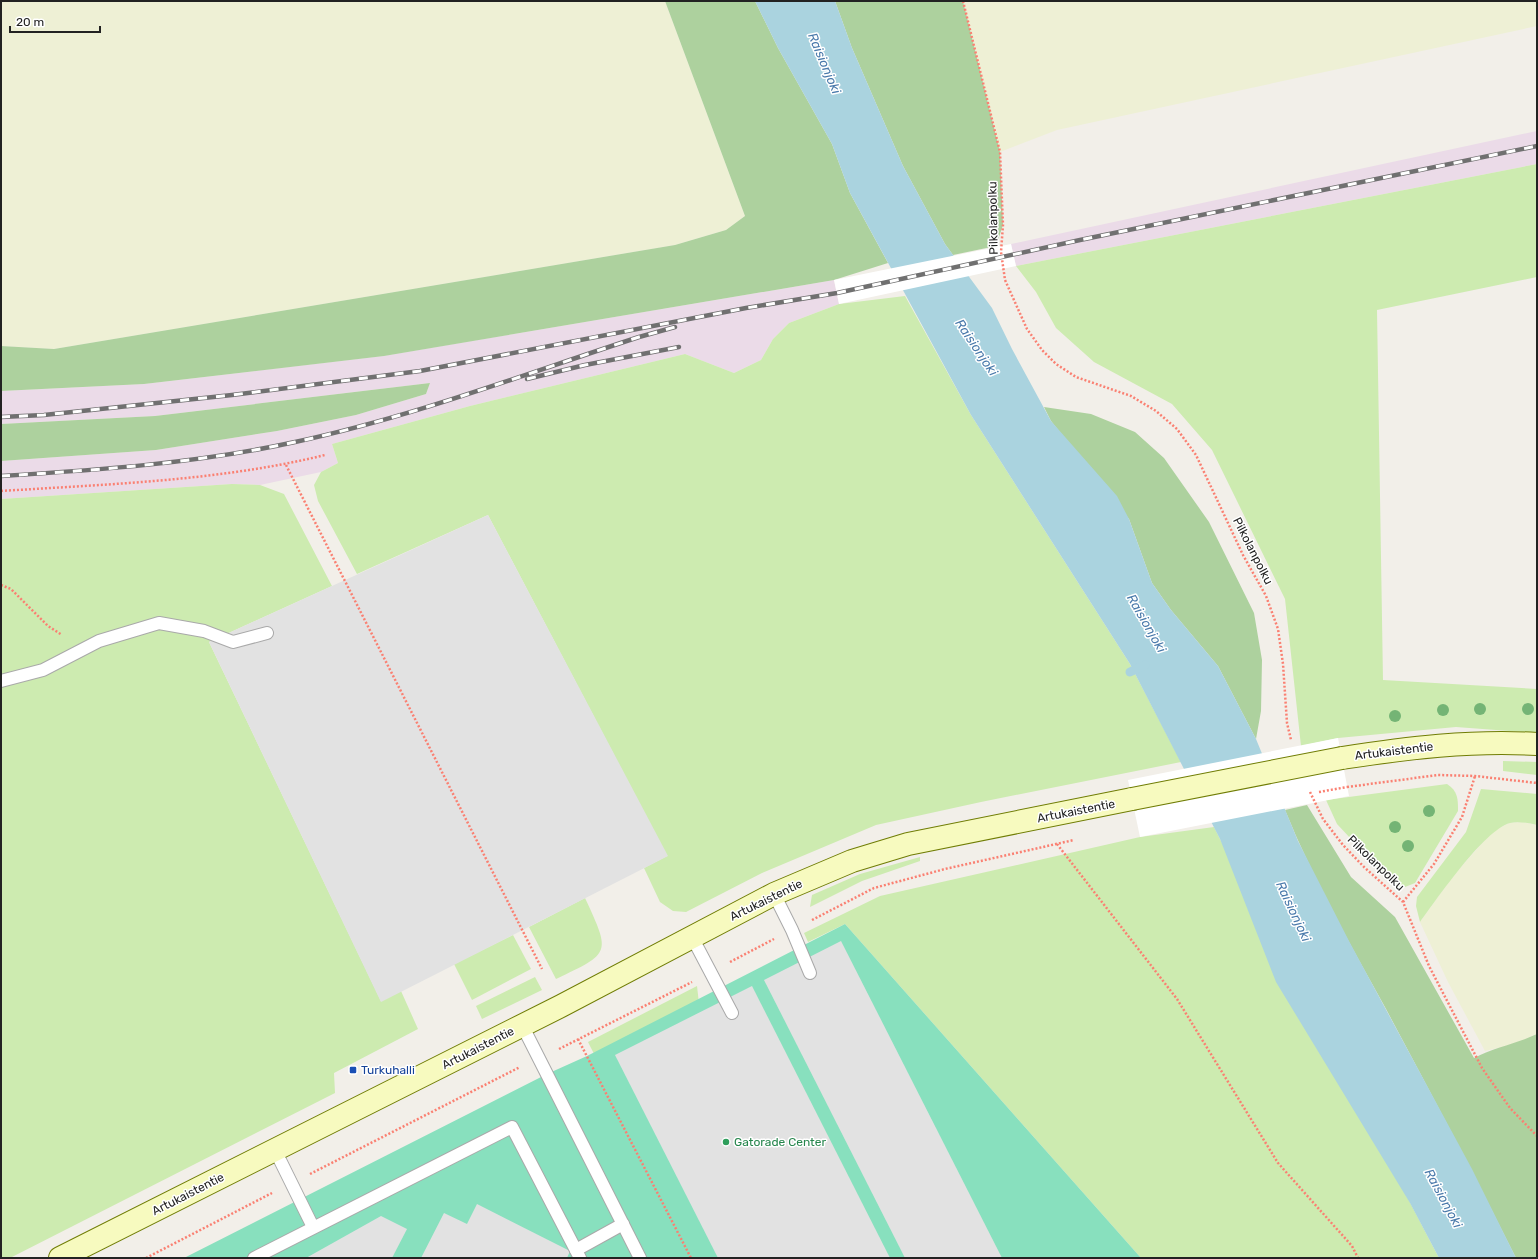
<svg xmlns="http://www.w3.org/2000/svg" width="1538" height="1259" font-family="Rubik,sans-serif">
<rect width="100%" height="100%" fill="#f2efe9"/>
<g fill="#ebdbe8">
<path d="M1537,131V164L1016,266L1011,244Z"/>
<path d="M834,280L839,304L789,323L773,339L761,360L734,373L685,354L470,406L332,444L338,463L321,472L260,485L232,484L1,499V461L156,450L277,431L356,415L426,394L430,383L155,416L1,424V391L144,384L383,356Z"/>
</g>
<g fill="#eef0d5">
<path d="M1,1H665L745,216L726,230L675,245L54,349L1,346Z"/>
<path d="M963,1H1537V26L1057,130L1000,152Z"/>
<path d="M1522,822L1537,825V1034L1519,1043L1485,1051L1448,982L1420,922L1453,876L1493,831L1509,823Z"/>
</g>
<g fill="#cdebb0">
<path d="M1537,164V277L1377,310L1383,680L1537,689V733L1456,727L1338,738L1301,746L1285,599L1212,450L1172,404L1094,362L1056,328L1036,292L1016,266Z"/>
<path d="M905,296L971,415L1130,664L1181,762L981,802L876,825L762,873L686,912L673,911L660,902L644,868L667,856L488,515L357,574L318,501L314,485L321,472L338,463L332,444L470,406L685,354L734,373L761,360L773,339L789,323L839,304Z"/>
<path d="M232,484L260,485L284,494L332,586L209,642L381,1001L401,991L418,1029L334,1073L335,1093L10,1258H1V499Z"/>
<path d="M1503,761L1537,762V775L1503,771Z"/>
<path d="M1447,784C1458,791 1458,799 1458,811L1415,883L1405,887H1396L1337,824L1326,800Z"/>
<path d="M1481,789L1537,794V825C1528,823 1518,821 1510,823C1484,830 1437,899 1420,922L1416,906L1417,897L1466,832Z"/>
<path d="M1214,827L1220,839L1439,1258H1141L845,924L808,942L804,933L880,896L1140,837Z"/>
<path d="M920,857V861L862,881L810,907L812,895L860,874Z"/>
<path d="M585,898C611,954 611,953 556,979L529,927Z"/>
<path d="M513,935L531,969L472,1000L454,964Z"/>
<path d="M535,977L542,990L482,1019L476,1006Z"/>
<path d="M697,986L700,1012L697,1258L588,1042Z"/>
</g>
<g fill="#add19e">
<path d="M665,1H755L778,48L832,144L850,193L888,263L834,280L384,356L144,384L1,391V346L54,349L675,245L726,230L745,216Z"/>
<path d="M835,1H963L1000,152L1003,225L996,246L953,255L945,244L903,166L852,48Z"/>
<path d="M430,383L426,394L356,415L277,431L156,450L1,461V424L155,416Z"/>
<path d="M1044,407L1091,414L1135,432L1164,458L1209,522L1254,613L1262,660L1261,711L1256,739L1218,666L1171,610L1152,583L1129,519L1051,421Z"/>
<path d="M1307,805L1351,877L1395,917L1474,1058C1494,1047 1516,1044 1537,1034V1258H1516C1474,1174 1430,1092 1386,1009C1350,944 1313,879 1285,810Z"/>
</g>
<path fill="#88e0be" d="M845,924L1141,1258H184L547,1074L587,1056Z"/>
<g fill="#e2e2e2">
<path d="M488,515L668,856L381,1002L209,642Z"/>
<path d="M841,941L1002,1258H905L764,980Z"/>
<path d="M752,986L890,1258H718L615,1055Z"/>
<path d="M477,1204L570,1251L567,1258H421L444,1213L467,1224Z"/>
<path d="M381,1216L407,1229L392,1258H306Z"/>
</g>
<path fill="#aad3df" d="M755,1H835L852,48L903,166L945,244L992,308L1012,349L1051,421L1117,496L1129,519L1152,583L1171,610L1218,666L1256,739L1298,841L1349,941L1472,1169L1516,1258H1439L1410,1203L1276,982L1220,839L1130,664L971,415L850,193L832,144L778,48Z"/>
<g fill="#fff">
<path d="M1011,244L1016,266L839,304L834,280Z"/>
<path d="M1338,738L1349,796L1140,837L1128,780Z"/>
</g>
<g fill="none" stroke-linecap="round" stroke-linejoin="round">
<path stroke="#aad3df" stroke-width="9" d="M1130,672L1145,665"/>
<g stroke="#a9a9a9" stroke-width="14">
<g id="lane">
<path d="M1,681L43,670L99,641L159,623L204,631L233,642L267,633"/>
<path d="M774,894L792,930L810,973"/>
<path d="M692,937L732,1013"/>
<path d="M522,1025L640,1258"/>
<path d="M275,1150L313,1227"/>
<path d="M576,1250L623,1224"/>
<path d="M254,1258L512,1127L580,1258"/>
</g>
</g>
<g stroke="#707d05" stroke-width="24">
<g id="secondary">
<path d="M1342,758C1407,748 1471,740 1537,744"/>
<path d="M60,1258L561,1006L774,894L852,861L908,844L1132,799"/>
</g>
</g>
<g stroke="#fa8072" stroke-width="2.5" stroke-dasharray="2 2" stroke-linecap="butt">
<path d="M963,1L1000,152L1003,225L1001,252L1005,280L1018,309L1027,329L1042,350L1056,364L1076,377L1131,396L1156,411L1177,429L1196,455L1243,555L1266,596L1278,629L1283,664L1287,723L1291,740"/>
<path d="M286,465L542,969"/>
<path d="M1,491C110,484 219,481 325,455"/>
<path d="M1,585L11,589L48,626L62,635"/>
<path d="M1347,787L1438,775L1475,776L1537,783"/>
<path d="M1310,792L1323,819L1343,845L1364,867L1403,902L1429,966L1482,1068L1510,1108L1537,1136"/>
<path d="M1057,844L1177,999L1278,1163L1352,1246L1358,1258"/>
<path d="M1403,902L1434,864L1462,817L1475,776"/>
<path d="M812,920L874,888L945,869L1074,840"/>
<path d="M730,962L774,939"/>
<path d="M578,1039L691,1258"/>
<path d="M559,1049L692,982"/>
<path d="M310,1174L520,1067"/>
<path d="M146,1258L272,1193"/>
</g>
<use href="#lane" stroke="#fff" stroke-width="12"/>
<use href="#secondary" stroke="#f7fabf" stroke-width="22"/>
<g stroke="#707070" stroke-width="4.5">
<g id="rail">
<path d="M527,379L585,365L679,347"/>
<path d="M1,417L44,415L232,395L420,371L746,308L837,293L1080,240L1537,146"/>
<path d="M1,476C99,470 199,463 295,442C412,417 525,374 639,337L675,327"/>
</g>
</g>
<use href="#rail" stroke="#fff" stroke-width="3" stroke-dasharray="9" stroke-linecap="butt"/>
<g stroke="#707d05" stroke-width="24" stroke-linecap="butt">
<path id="secondary-bridge" d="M1132,799L1342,758"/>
</g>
<path stroke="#fa8072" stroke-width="2.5" stroke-dasharray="2 2" stroke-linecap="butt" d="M1319,792L1347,787"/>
<use href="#secondary-bridge" stroke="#f7fabf" stroke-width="22"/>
</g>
<g fill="#74b475">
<circle cx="1480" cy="709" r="6"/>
<circle cx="1528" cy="709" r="6"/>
<circle cx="1443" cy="710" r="6"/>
<circle cx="1395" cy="716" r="6"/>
<circle cx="1429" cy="811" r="6"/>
<circle cx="1395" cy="827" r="6"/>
<circle cx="1408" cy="846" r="6"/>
</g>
<rect fill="#1a4fb4" stroke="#fff" stroke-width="1.5" x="349" y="1066" width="8" height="8" rx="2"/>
<circle fill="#2e9e5b" stroke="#fff" stroke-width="1.5" cx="726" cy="1142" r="4"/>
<g text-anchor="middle" stroke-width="3" stroke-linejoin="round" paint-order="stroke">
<g font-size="12" fill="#222" stroke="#fff">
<text transform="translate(993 218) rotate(-91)" y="4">Pilkolanpolku</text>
<text transform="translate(1253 551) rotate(63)" y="4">Pilkolanpolku</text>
<text transform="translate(1394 751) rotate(-7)" y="4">Artukaistentie</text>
<text transform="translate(1076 811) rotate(-11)" y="4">Artukaistentie</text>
<text transform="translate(1376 863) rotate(44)" y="4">Pilkolanpolku</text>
<text transform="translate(766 900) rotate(-26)" y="4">Artukaistentie</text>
<text transform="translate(478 1048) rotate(-27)" y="4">Artukaistentie</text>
<text transform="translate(188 1194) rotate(-27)" y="4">Artukaistentie</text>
</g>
<g font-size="12" fill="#164399" stroke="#fff" text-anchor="start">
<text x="361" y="1074">Turkuhalli</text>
</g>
<g font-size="12" fill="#27864d" stroke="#fff" text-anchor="start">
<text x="734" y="1146">Gatorade Center</text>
</g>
<g font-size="13" font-style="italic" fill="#4a7aab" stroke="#fff">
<text transform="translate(825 63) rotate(67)" y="5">Raisionjoki</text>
<text transform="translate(977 347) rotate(56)" y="5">Raisionjoki</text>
<text transform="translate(1147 623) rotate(60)" y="5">Raisionjoki</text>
<text transform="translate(1294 911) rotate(65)" y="5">Raisionjoki</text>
<text transform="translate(1444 1198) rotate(62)" y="5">Raisionjoki</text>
</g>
</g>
<rect width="1538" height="1259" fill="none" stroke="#222222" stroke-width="4"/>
<path d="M10 26v6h90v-6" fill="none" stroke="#222222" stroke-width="2"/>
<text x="16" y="26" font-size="12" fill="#222222" stroke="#ffffff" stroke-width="3" paint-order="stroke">20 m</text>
</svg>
